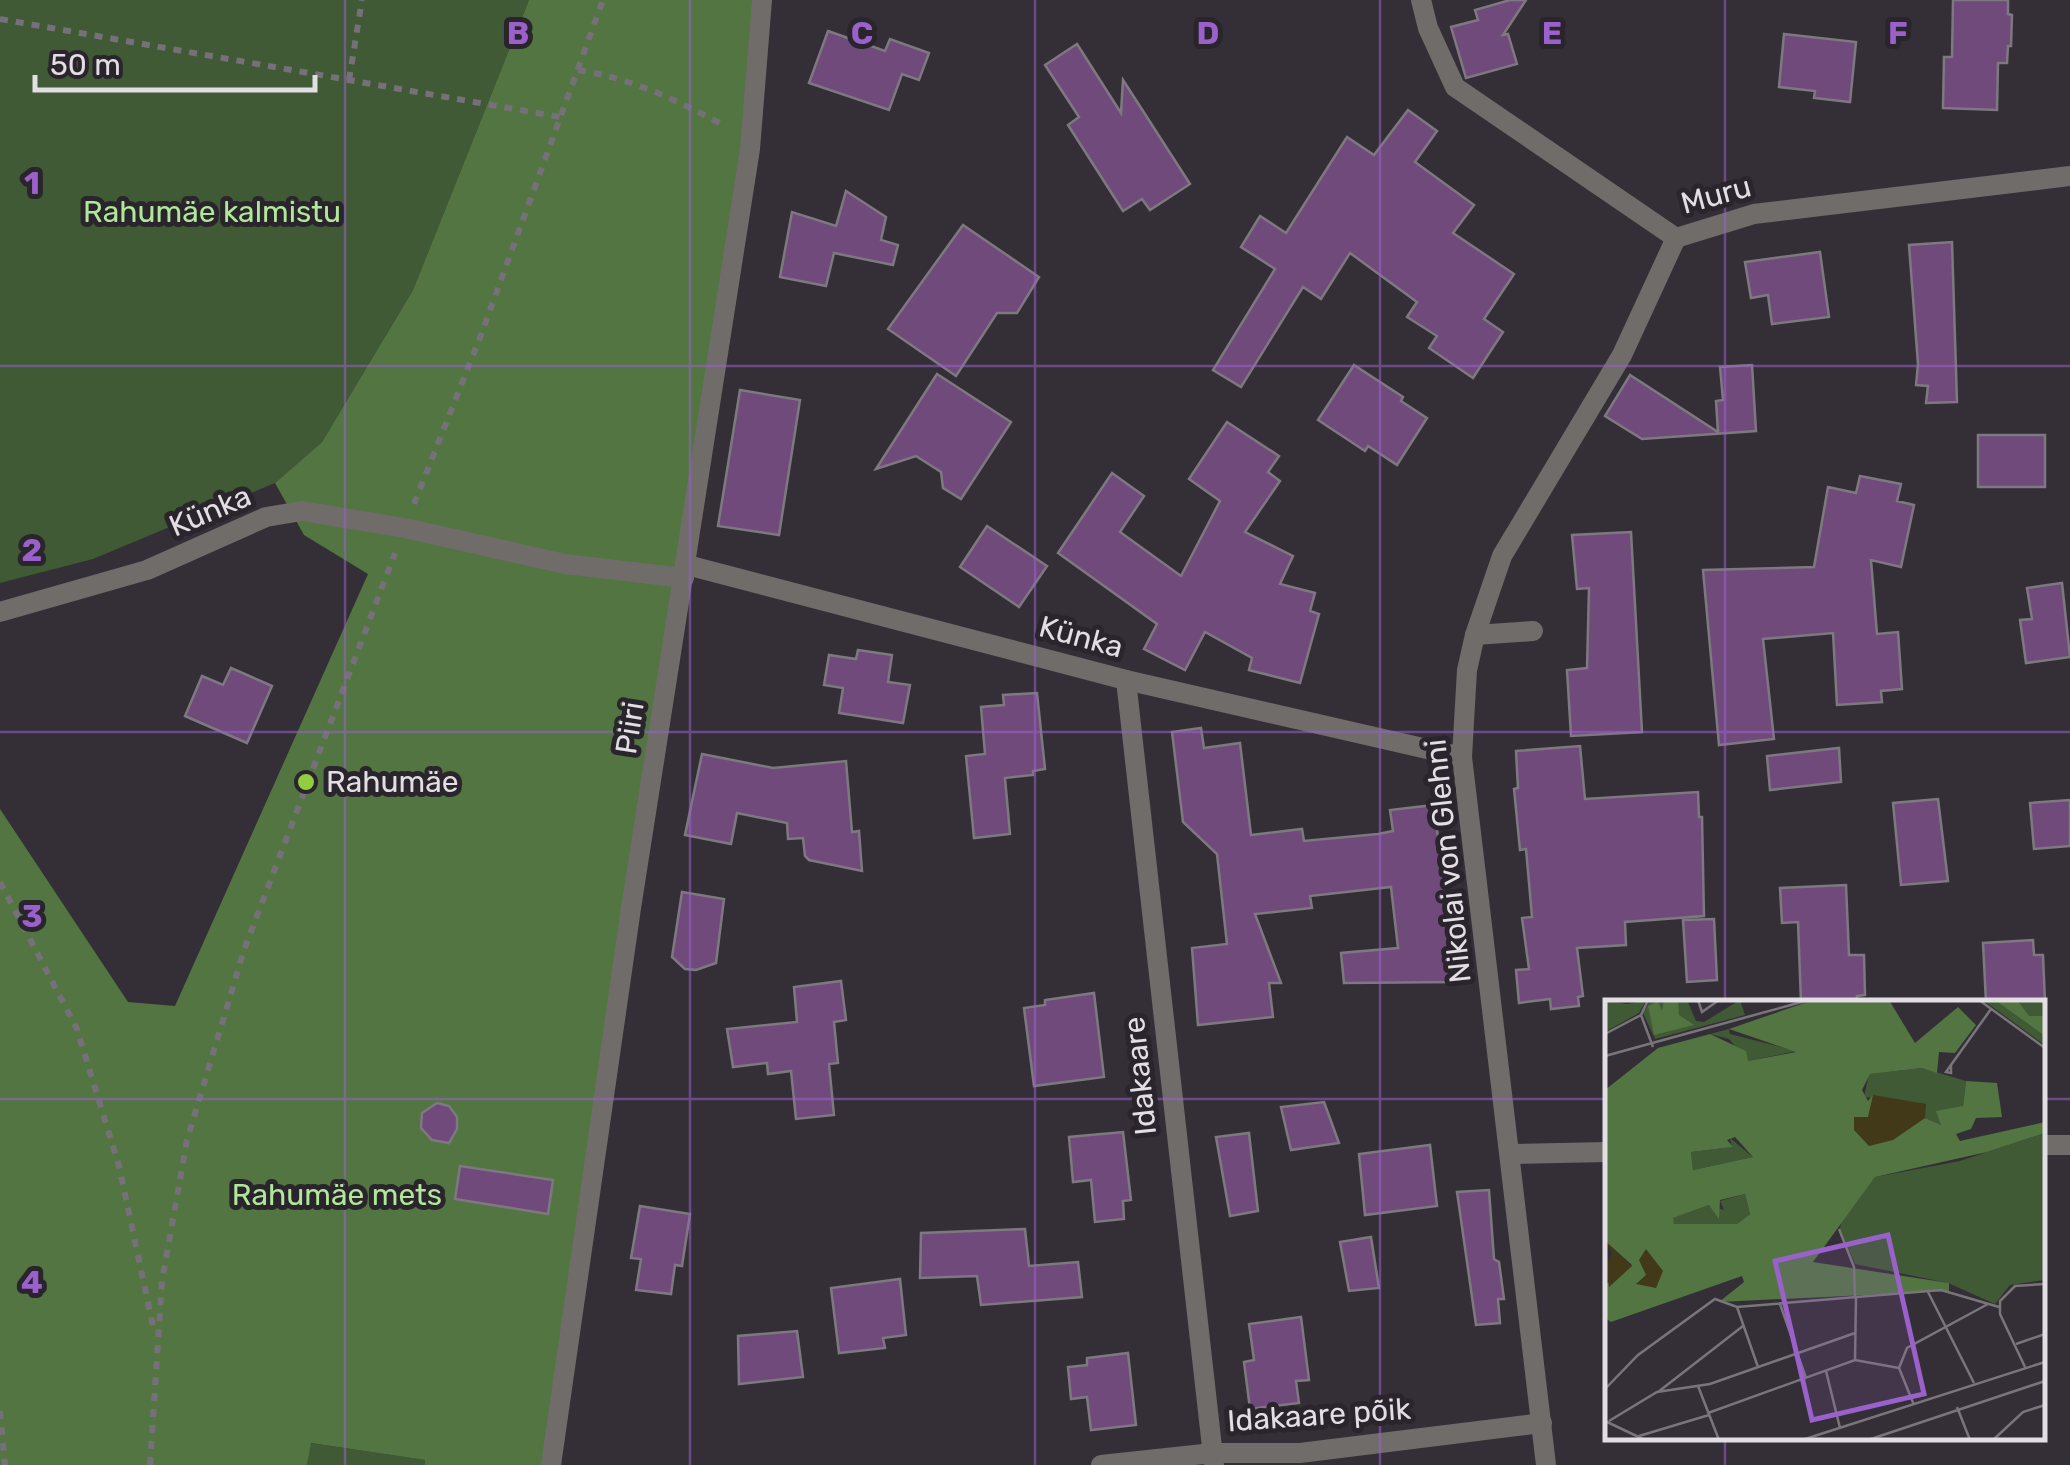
<svg xmlns="http://www.w3.org/2000/svg" width="2070" height="1465" font-family="Rubik,sans-serif">
<rect width="100%" height="100%" fill="#342f36"/>
<g fill="#3f5a34">
<path d="M0,0H529L413,290L322,442L275,483L93,559L0,583Z"/>
<path d="M310,1443L426,1460L425,1465H307Z"/>
</g>
<path fill="#527542" d="M529,0H762L551,1465H425V1460L311,1443L307,1465H0V809L128,1002L175,1006L368,574L304,535L275,483L322,442L413,290Z"/>
<g fill="#6f4a7b" stroke="#7e7880" stroke-width="2.5">
<path d="M1510,0H1526L1503,35L1508,34L1517,64L1466,78L1451,27L1478,20L1475,10Z"/>
<path d="M1953,0H2008V14L2012,15L2011,46H2008L2007,63H1998L1997,110L1943,108L1944,57H1952Z"/>
<path d="M828,31L885,51L890,39L929,53L919,80L902,74L889,110L809,83Z"/>
<path d="M1784,34L1856,42L1850,102L1814,98L1815,91L1779,87Z"/>
<path d="M1077,44L1121,113L1123,80L1190,184L1150,210L1142,199L1123,211L1068,125L1079,117L1045,65Z"/>
<path d="M1408,110L1437,131L1415,162L1474,205L1453,233L1514,274L1484,319L1503,332L1473,378L1429,348L1437,336L1407,317L1417,302L1350,253L1321,299L1303,287L1241,387L1213,370L1275,269L1241,247L1260,216L1286,233L1347,137L1374,155Z"/>
<path d="M846,191L886,217L881,240L898,245L893,265L834,253L826,286L780,277L792,212L836,226Z"/>
<path d="M963,225L1039,277L1017,313H997L956,376L888,329Z"/>
<path d="M1952,242L1957,402L1926,403L1928,386L1916,385L1918,364L1909,245Z"/>
<path d="M1820,252L1829,317L1772,324L1768,295L1751,298L1745,262Z"/>
<path d="M1354,365L1403,397L1401,401L1427,418L1397,465L1368,446L1365,451L1318,420Z"/>
<path d="M1752,365L1756,431L1642,439L1605,416L1630,375L1718,432L1716,401L1723,400L1720,367Z"/>
<path d="M937,374L1011,422L961,499L943,488L941,472L916,456L876,469Z"/>
<path d="M740,390L800,400L779,535L718,526Z"/>
<path d="M1227,422L1279,456L1268,472L1280,481L1245,532L1293,556L1280,584L1315,593L1310,611L1319,614L1300,683L1249,670L1252,658L1205,632L1185,670L1144,649L1157,624L1058,553L1112,473L1144,496L1120,532L1181,576L1220,501L1189,479Z"/>
<rect x="1978" y="435" width="67" height="52"/>
<path d="M1860,476L1901,484L1897,501L1914,505L1901,567L1871,560L1877,634L1898,632L1902,689L1881,691L1882,702L1837,705L1833,633L1763,639L1774,739L1719,745L1703,570L1814,567L1828,487L1856,493Z"/>
<path d="M987,526L1047,566L1019,607L960,567Z"/>
<path d="M1631,532L1642,732L1571,736L1567,670L1587,668L1589,588L1577,589L1572,535Z"/>
<path d="M2062,583L2070,657L2026,663L2020,620L2032,619L2027,588Z"/>
<path d="M858,650L892,655L888,682L910,685L903,723L839,713L843,688L824,685L829,655L856,659Z"/>
<path d="M231,668L272,686L247,743L185,716L202,676L223,685Z"/>
<path d="M1037,693L1045,769L1033,771V775L1005,778L1010,834L974,838L966,756L985,754L981,707L1004,705L1003,695Z"/>
<path d="M1201,728L1204,748L1240,743L1251,835L1302,829L1304,841L1378,834L1393,831L1390,810L1434,805L1456,982L1344,983L1341,953L1398,948L1391,887L1310,896L1312,908L1255,914L1281,983H1269L1273,1017L1198,1025L1192,948L1227,944L1217,854L1183,822L1172,732Z"/>
<path d="M1580,746L1585,799L1698,792L1699,817H1702L1704,916L1625,922L1626,945L1577,948L1583,996L1578,997L1579,1006L1551,1009L1550,999L1519,1003L1516,970L1529,969L1522,918L1532,917L1526,849L1520,850L1514,789L1518,788L1516,751Z"/>
<path d="M1839,748L1841,782L1770,790L1767,756Z"/>
<path d="M702,754L773,768L846,761L852,832L859,831L862,871L809,860L805,856L803,838L788,839L787,823L737,813L731,844L685,835Z"/>
<path d="M1938,799L1948,881L1901,885L1893,803Z"/>
<path d="M2070,800V846L2034,849L2030,803Z"/>
<path d="M1846,885L1849,955H1864L1865,995L1857,996V1002H1801L1798,922L1782,923L1780,888Z"/>
<path d="M682,892L724,899L716,963L696,970L685,969L672,957Z"/>
<path d="M1714,919L1717,980L1687,982L1683,920Z"/>
<path d="M2033,940L2034,955H2043L2045,1002H1986L1983,943Z"/>
<path d="M841,981L846,1020L834,1022L838,1063L829,1064L834,1115L796,1119L791,1071L768,1074L767,1063L733,1067L727,1029L797,1022L794,987Z"/>
<path d="M1094,993L1104,1077L1034,1086L1024,1008L1045,1005V1000Z"/>
<path d="M1324,1102L1339,1143L1291,1150L1281,1107Z"/>
<path d="M437,1103L449,1106L457,1117V1129L449,1143L432,1140L421,1128L422,1113Z"/>
<path d="M1123,1132L1131,1200L1123,1201L1124,1219L1095,1222L1091,1180L1073,1182L1069,1137Z"/>
<path d="M1249,1133L1258,1211L1230,1216L1216,1137Z"/>
<path d="M1430,1145L1437,1206L1365,1215L1359,1154Z"/>
<path d="M460,1166L553,1180L548,1214L455,1199Z"/>
<path d="M1489,1190L1494,1259L1499,1262L1504,1299H1498L1500,1323L1476,1325L1457,1192Z"/>
<path d="M640,1206L690,1214L682,1266L675,1265L671,1294L636,1290L641,1259L631,1258Z"/>
<path d="M1025,1229L1029,1266L1078,1262L1082,1297L981,1305L977,1276L920,1278L921,1233Z"/>
<path d="M1371,1237L1379,1288L1349,1291L1340,1242Z"/>
<path d="M900,1279L906,1335L883,1338L885,1348L839,1353L831,1288Z"/>
<path d="M1301,1317L1309,1380L1296,1381L1299,1403L1250,1409L1244,1362L1254,1360L1249,1324Z"/>
<path d="M797,1331L803,1377L739,1384L738,1336Z"/>
<path d="M1128,1353L1136,1425L1091,1430L1087,1397L1071,1399L1068,1367L1087,1365V1358Z"/>
</g>
<g fill="none" stroke-linecap="round" stroke-linejoin="round">
<g stroke="#767178" stroke-width="6" stroke-dasharray="8 8" stroke-linecap="butt">
<path d="M0,19L560,117"/>
<path d="M578,70C633,79 675,99 725,126"/>
<path d="M349,80L362,0"/>
<path d="M414,504L481,335L603,0"/>
<path d="M0,882L77,1029L119,1166L154,1331"/>
<path d="M0,1411L5,1465"/>
<path d="M150,1465L162,1281L187,1140L244,950L395,553"/>
</g>
<g stroke="#706c6a" stroke-width="20">
<path d="M0,612L147,570L266,517L302,511L405,528L565,564L684,578"/>
<path d="M1475,635L1533,631"/>
</g>
<g stroke="#706c6a" stroke-width="20">
<path d="M1421,0L1428,28L1455,87L1676,238L1754,214L2070,176"/>
<path d="M687,565L1126,680L1462,757"/>
<path d="M1126,680L1214,1465"/>
<path d="M2042,1145H2070"/>
<path d="M1511,1154L1608,1152"/>
<path d="M551,1465L631,908L750,149L762,0"/>
<path d="M1101,1465L1213,1453H1300L1542,1423"/>
<path d="M1546,1465L1462,757L1467,670L1475,635L1502,556L1622,355L1676,238"/>
</g>
</g>
<path fill="none" stroke="#9a61ca" stroke-width="2.5" stroke-opacity="0.55" d="M345,0V1465M690,0V1465M1035,0V1465M1380,0V1465M1725,0V1002M0,366H2070M0,732H2070M0,1099H1608M2042,1099H2070M1725,1438V1465"/>
<circle fill="#91cd3f" stroke="#2a252c" stroke-width="4" cx="306" cy="782" r="10"/>
<g text-anchor="middle" stroke-width="10" stroke-linejoin="round" paint-order="stroke">
<g font-size="30" fill="#e2dee3" stroke="#2a252c">
<text transform="translate(1716 195) rotate(-15)" y="10">Muru</text>
<text transform="translate(210 511) rotate(-23)" y="10">Künka</text>
<text transform="translate(1081 637) rotate(15)" y="10">Künka</text>
<text transform="translate(630 728) rotate(-81)" y="10">Piiri</text>
<text transform="translate(1448 861) rotate(-96)" y="10">Nikolai von Glehni</text>
<text transform="translate(1140 1076) rotate(-96)" y="10">Idakaare</text>
<text transform="translate(1319 1415) rotate(-4)" y="10">Idakaare põik</text>
</g>
<g font-size="30" fill="#b1e799" stroke="#2a252c">
<text x="212" y="222">Rahumäe kalmistu</text>
<text x="337" y="1205">Rahumäe mets</text>
</g>
<g font-size="30" fill="#e2dee3" stroke="#2a252c" text-anchor="start">
<text x="326" y="792">Rahumäe</text>
</g>
</g>
<g transform="translate(1605 1000)">
<rect width="440" height="440" fill="#342f36"/>
<path d="M0,0L22,4L41,0L34,13L0,32ZM45,0H82L91,21L99,22L135,0L140,15L50,39L38,13ZM378,0H440V44L437,43ZM124,29L125,34L192,51L143,61L124,39L105,34ZM317,68L361,81L358,106L335,125L320,118V104L259,97L264,74ZM440,133V280L405,285L390,304L343,283L250,264L235,229L237,218L270,177L355,161ZM125,138L148,157L88,170L86,152L127,147ZM140,194L145,214L132,224H69L67,218L104,205L119,210L115,201Z" fill="#3f5a34"/>
<path d="M59,0H73L74,15L89,25L49,35L43,6L53,1L57,11ZM208,0H284L310,43L353,7L371,25L350,53L334,52L332,73L317,68L265,74L257,90L263,101L268,95L265,146L320,118L336,125L331,111L358,106L361,81L392,83L397,117L371,118L366,129L351,134L355,141L440,122V133L382,152L270,177L208,262L344,283V291L114,302L139,282L137,276L6,322L0,318V285L27,265L0,241V90L53,48L105,34L141,51L143,61L191,52L124,29ZM130,137L148,157L88,170L86,152L128,147L122,140ZM140,194L145,214L132,224H69L68,218L104,205L114,219L115,200ZM390,0H412L424,16H438L440,36Z" fill="#527542" fill-rule="evenodd"/>
<path d="M268,95L321,104L320,118L288,140L264,146L249,130V117H263ZM0,241L27,266L4,287L0,254L5,261L7,253ZM41,249L58,271L51,288L31,284L41,275L34,260Z" fill="#413918"/>
<path fill="none" stroke="#7a757b" stroke-width="2.5" d="M43,0L36,15L48,47M93,0L97,12L114,0M374,0L440,48M0,34L36,15M0,56L204,0M346,65V73L341,72L386,9M234,229L249,267L250,297M322,290L369,383M175,304L201,378M132,307L153,367M411,344L440,334M250,360L251,297M420,367L395,314V301L410,286L440,284M221,371L235,428M93,386L114,440M0,389L33,355L110,299L132,307L336,290L394,307M53,392L138,326M309,405L294,368L302,348L383,304M352,407L365,440M103,413L250,360L294,368M0,421L40,440M4,421L52,392L105,384L250,333M34,436L104,415M197,440L440,362M263,440L440,381M388,440L418,412L440,405"/>
<path fill="#9a61ca" fill-opacity="0.15" stroke="#9a61ca" stroke-width="5" d="M283,235L319,394L207,420L170,261Z"/>
<rect width="440" height="440" fill="none" stroke="#e2dee3" stroke-width="5"/>
</g>
<g font-size="32" text-anchor="middle" font-weight="bold" fill="#9a61ca" stroke="#2a252c" stroke-width="10" stroke-linejoin="round" paint-order="stroke">
<text x="518" y="44">B</text>
<text x="862" y="44">C</text>
<text x="1208" y="44">D</text>
<text x="1552" y="44">E</text>
<text x="1898" y="44">F</text>
<text x="32" y="194">1</text>
<text x="32" y="561">2</text>
<text x="32" y="927">3</text>
<text x="32" y="1293">4</text>
</g>
<path d="M35 75v15h280v-15" fill="none" stroke="#e2dee3" stroke-width="5"/>
<text x="50" y="75" font-size="30" fill="#e2dee3" stroke="#2a252c" stroke-width="8" paint-order="stroke">50 m</text>
</svg>
